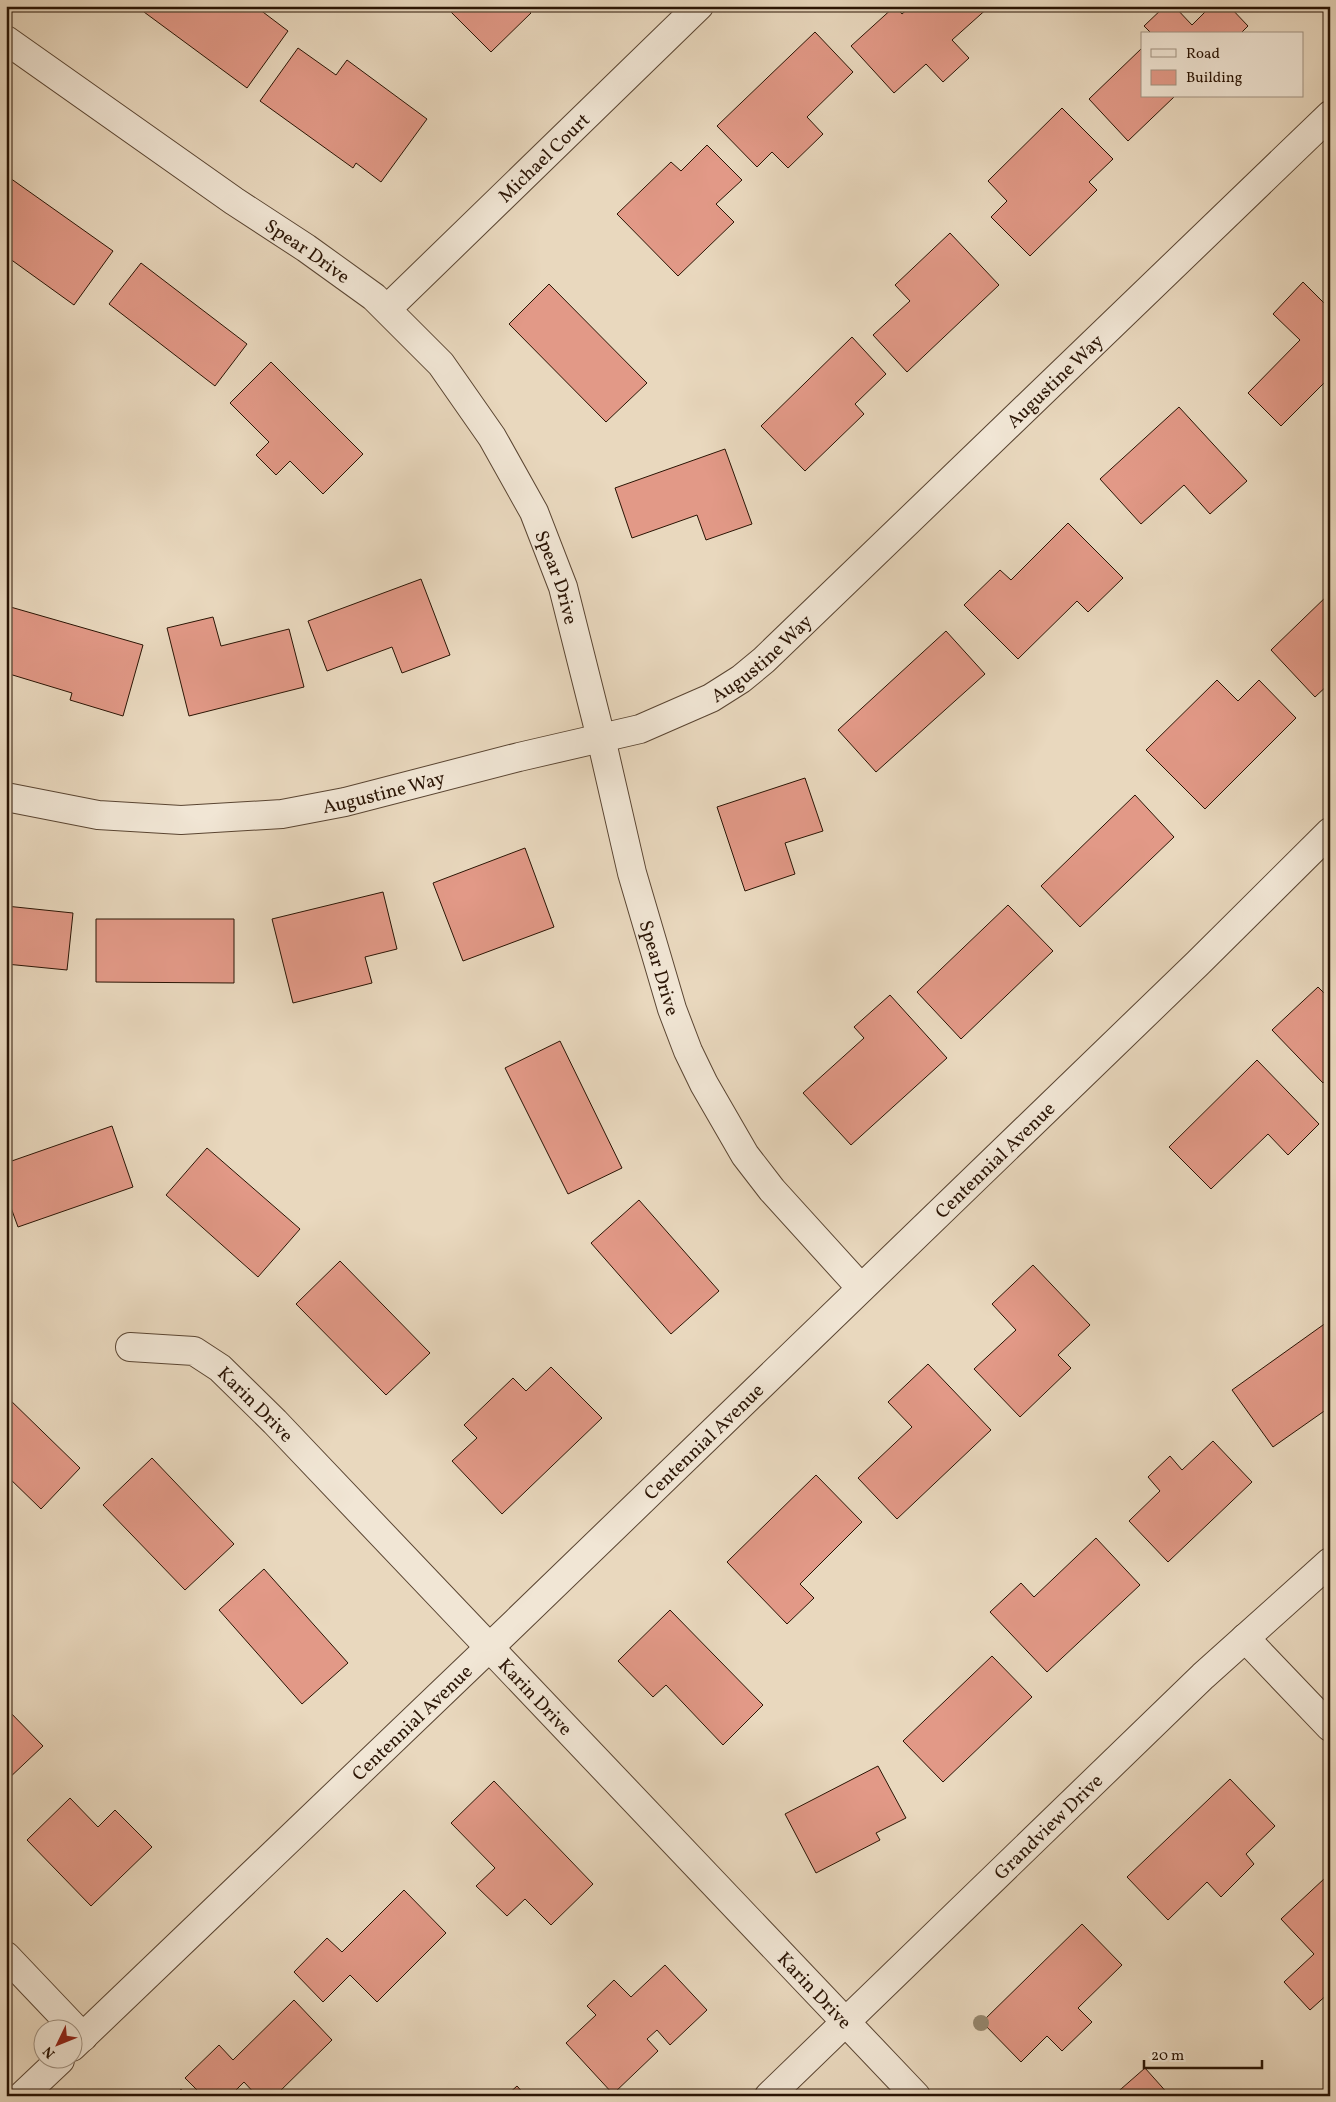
<svg xmlns="http://www.w3.org/2000/svg" width="1336" height="2102" font-family="Vollkorn,serif">
<rect width="100%" height="100%" fill="#e9d8be"/>
<filter id="stains"><feTurbulence type="fractalNoise" baseFrequency=".004" numOctaves="4"/><feColorMatrix values="0 0 0 0 .2 0 0 0 0 .09 0 0 0 0 .02 0 0 0 .5 -.17"/></filter>
<radialGradient id="worn" r=".72"><stop offset=".6" stop-color="#630" stop-opacity="0"/><stop offset="1" stop-color="#630" stop-opacity=".3"/></radialGradient>
<g fill="#e29987" stroke="#2a1404">
<path d="M148,6H255L288,31L247,88L144,12Z"/>
<path d="M445,6H524L531,13L491,52Z"/>
<path d="M895,6L902,14L911,6H990L952,40L969,58L943,82L926,64L894,93L851,46Z"/>
<path d="M1165,6H1174L1192,25L1211,6H1229L1248,26L1240,34H1152L1144,26Z"/>
<path d="M815,32L853,72L807,117L823,134L788,168L772,152L757,167L717,126Z"/>
<path d="M298,48L336,75L347,60L427,119L381,182L356,163L353,168L260,101Z"/>
<path d="M1142,48V96H1175L1128,141L1089,99Z"/>
<path d="M1062,108L1113,159L1089,182L1097,190L1030,256L991,217L1007,201L988,181Z"/>
<path d="M707,145L742,180L716,204L734,222L678,276L617,214L671,162L681,171Z"/>
<path d="M10,178L113,251L74,305L6,256V184Z"/>
<path d="M950,233L999,285L907,372L873,335L910,301L895,285Z"/>
<path d="M141,263L247,344L215,386L109,304Z"/>
<path d="M1303,282L1330,309V377L1281,426L1248,393L1300,340L1273,314Z"/>
<path d="M549,284L647,383L606,422L509,324Z"/>
<path d="M852,337L886,374L855,404L864,414L805,471L761,426Z"/>
<path d="M271,362L363,454L323,494L290,461L276,475L256,455L269,442L230,403Z"/>
<path d="M1179,407L1247,481L1210,514L1184,485L1141,524L1100,479Z"/>
<path d="M725,449L752,524L706,540L697,515L632,538L615,488Z"/>
<path d="M1068,523L1123,578L1088,612L1077,601L1018,659L964,605L1000,570L1011,580Z"/>
<path d="M421,579L450,655L402,673L392,647L327,671L308,621Z"/>
<path d="M1330,593V683L1315,697L1271,650Z"/>
<path d="M7,606L143,645L123,716L70,700L72,693L6,673Z"/>
<path d="M213,617L221,646L289,629L304,687L189,716L167,628Z"/>
<path d="M946,631L985,674L876,772L838,730Z"/>
<path d="M1217,680L1238,701L1259,680L1296,718L1205,809L1146,750Z"/>
<path d="M805,778L823,831L785,843L795,874L745,891L717,807Z"/>
<path d="M1135,795L1174,837L1080,927L1041,886Z"/>
<path d="M525,848L554,927L463,961L433,883Z"/>
<path d="M383,892L397,949L365,957L372,983L293,1003L272,919Z"/>
<path d="M1008,905L1053,951L961,1039L917,992Z"/>
<path d="M6,906L73,913L67,970L6,964Z"/>
<path d="M96,919H234V983L96,982Z"/>
<path d="M1318,987L1325,994L1330,989V1076L1323,1083L1272,1030Z"/>
<path d="M890,995L947,1058L851,1145L803,1093L864,1038L854,1027Z"/>
<path d="M560,1041L622,1168L568,1194L505,1068Z"/>
<path d="M1257,1060L1319,1124L1288,1155L1268,1134L1211,1189L1169,1147Z"/>
<path d="M112,1126L133,1187L18,1227L6,1194V1163Z"/>
<path d="M207,1148L300,1229L258,1277L166,1195Z"/>
<path d="M639,1200L719,1291L671,1334L591,1243Z"/>
<path d="M340,1261L430,1353L386,1395L296,1304Z"/>
<path d="M1033,1265L1090,1325L1058,1355L1071,1368L1020,1417L974,1369L1016,1330L992,1304Z"/>
<path d="M1330,1320V1407L1273,1447L1232,1390Z"/>
<path d="M928,1364L991,1430L897,1519L858,1478L912,1427L888,1402Z"/>
<path d="M551,1367L602,1418L502,1514L452,1461L477,1438L464,1425L513,1378L526,1391Z"/>
<path d="M6,1396L80,1468L41,1509L6,1475Z"/>
<path d="M1213,1441L1252,1482L1168,1562L1129,1521L1160,1491L1148,1477L1170,1456L1182,1470Z"/>
<path d="M152,1458L234,1544L185,1590L103,1505Z"/>
<path d="M816,1475L862,1522L800,1584L814,1598L787,1624L727,1562Z"/>
<path d="M1096,1538L1140,1585L1047,1672L990,1612L1021,1583L1034,1597Z"/>
<path d="M264,1569L348,1663L302,1704L219,1610Z"/>
<path d="M670,1610L763,1705L723,1745L666,1685L653,1697L618,1661Z"/>
<path d="M992,1656L1032,1697L943,1782L903,1741Z"/>
<path d="M6,1708L43,1746L6,1781Z"/>
<path d="M878,1766L906,1818L876,1833L880,1840L816,1873L785,1814Z"/>
<path d="M1230,1779L1275,1826L1246,1854L1254,1864L1221,1897L1207,1882L1168,1920L1127,1877Z"/>
<path d="M494,1781L593,1884L551,1925L525,1899L507,1916L476,1886L495,1868L451,1823Z"/>
<path d="M70,1798L98,1827L115,1810L152,1847L91,1906L27,1840Z"/>
<path d="M1325,1878L1330,1883V1992L1310,2010L1284,1982L1314,1954L1281,1919Z"/>
<path d="M404,1890L446,1933L377,2002L350,1975L323,2002L294,1972L327,1938L342,1952Z"/>
<path d="M1082,1924L1122,1965L1078,2008L1092,2022L1062,2051L1047,2036L1021,2062L982,2022Z"/>
<path d="M665,1965L707,2010L670,2045L657,2030L647,2039L658,2051L613,2094L566,2043L596,2015L587,2006L614,1980L631,1997Z"/>
<path d="M294,2000L332,2040L275,2096H257L244,2082L230,2096H203L185,2078L219,2045L233,2060Z"/>
<path d="M1145,2068L1170,2096H1113Z"/>
<path d="M517,2086L526,2096H506Z"/>
<path d="M181,2089L188,2096H175Z"/>
</g>
<g fill="none" stroke-linecap="round" stroke-linejoin="round">
<g stroke="#5a4532" stroke-width="30">
<g id="minor">
<path id="s1" d="M6,40L234,201L306,248L374,297L441,364L492,437L534,512L563,587L601,738L632,873L672,1009L688,1051L704,1084L745,1155L772,1190L861,1288"/>
<path id="s2" d="M387,309L699,6"/>
<path id="s3" d="M6,797L98,815L181,820L282,814L345,802L519,757L640,729L711,698L741,679L764,660L1330,115"/>
<path id="s4" d="M130,1347L194,1351L220,1368L275,1422L916,2096"/>
<path d="M1245,1638L1330,1727"/>
<path d="M6,1956L83,2037"/>
<path id="s5" d="M72,2047L516,1622L1198,963L1330,832"/>
<path d="M22,2096L60,2060"/>
<path id="s6" d="M769,2096L1203,1676L1330,1562"/>
</g>
</g>
<use href="#minor" stroke="#f1e6d5" stroke-width="28"/>
</g>
<circle fill="#96886f" cx="981" cy="2023" r="8"/>
<g text-anchor="middle" stroke-width="4" stroke-linejoin="round" paint-order="stroke">
<g font-size="19" fill="#2a1404" stroke="#f1e6d5">
<text dy="7" stroke="none"><textPath href="#s2" startOffset="218">Michael Court</textPath></text>
<text dy="7" stroke="none"><textPath href="#s1" startOffset="368">Spear Drive</textPath></text>
<text dy="7" stroke="none"><textPath href="#s3" startOffset="1192">Augustine Way</textPath></text>
<text dy="7" stroke="none"><textPath href="#s1" startOffset="788">Spear Drive</textPath></text>
<text dy="7" stroke="none"><textPath href="#s3" startOffset="788">Augustine Way</textPath></text>
<text dy="7" stroke="none"><textPath href="#s3" startOffset="382">Augustine Way</textPath></text>
<text dy="7" stroke="none"><textPath href="#s1" startOffset="1192">Spear Drive</textPath></text>
<text dy="7" stroke="none"><textPath href="#s5" startOffset="1280">Centennial Avenue</textPath></text>
<text dy="7" stroke="none"><textPath href="#s4" startOffset="146">Karin Drive</textPath></text>
<text dy="7" stroke="none"><textPath href="#s5" startOffset="875">Centennial Avenue</textPath></text>
<text dy="7" stroke="none"><textPath href="#s4" startOffset="551">Karin Drive</textPath></text>
<text dy="7" stroke="none"><textPath href="#s5" startOffset="470">Centennial Avenue</textPath></text>
<text dy="7" stroke="none"><textPath href="#s6" startOffset="388">Grandview Drive</textPath></text>
<text dy="7" stroke="none"><textPath href="#s4" startOffset="956">Karin Drive</textPath></text>
</g>
</g>
<rect width="1336" height="2102" fill="none" stroke="#e9d8be" stroke-width="25"/>
<rect x="8" y="8" width="1321" height="2087" fill="none" stroke="#2a1404" stroke-width="2.5"/>
<rect x="12" y="12" width="1311" height="2077" fill="none" stroke="#2a1404"/>
<rect x="1141" y="32" width="162" height="65" fill="#f1e6d5" stroke="#a19281"/>
<rect x="1151" y="49" width="25" height="8" fill="#f1e6d5" stroke="#a19281"/>
<text x="1186" y="58" font-size="15" fill="#2a1404">Road</text>
<rect x="1151" y="70" width="25" height="15" fill="#e29987" stroke="#a19281"/>
<text x="1186" y="82" font-size="15" fill="#2a1404">Building</text>
<g transform="translate(58 2044) rotate(227)"><circle r="24" fill="#f1e6d5" stroke="#a19281"/>
<path d="M0-4L9 19L0 12L-9 19Z" fill="#8f2418"/>
<text y="-8" font-size="14" font-weight="bold" text-anchor="middle" fill="#2a1404">N</text>
</g>
<path d="M1144 2060v8h118v-8" fill="none" stroke="#2a1404" stroke-width="2.5"/>
<text x="1151" y="2060" font-size="15" fill="#2a1404" stroke="#f1e6d5" stroke-width="4" paint-order="stroke">20 m</text>
<rect width="100%" height="100%" filter="url(#stains)"/>
<rect width="100%" height="100%" fill="url(#worn)"/>
</svg>
